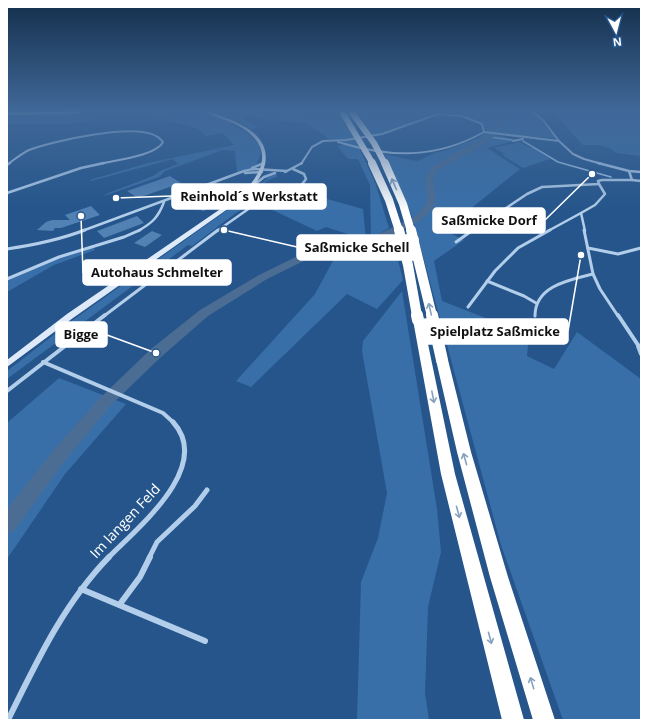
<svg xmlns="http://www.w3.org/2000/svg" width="648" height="727" font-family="'Open Sans',sans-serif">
<rect width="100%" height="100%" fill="#25558b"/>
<g fill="#396fa8">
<path d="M97,110H122L95,118L92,121L63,124H7V114L79,113Z"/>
<path d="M129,110C149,110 177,107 196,110C213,112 255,132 260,149C262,155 258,161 255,166L237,172L235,151L223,150L165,171L159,177L104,196L106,194L153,176L160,171L178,164L173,159L91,181L90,180L148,163L234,145L223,133L206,136L199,129Z"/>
<path d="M208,110H336L354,138L342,140L326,139L328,138L306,123L265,120L245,114L241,118L259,127L251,129L240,122Z"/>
<path d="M353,110H529L541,119L557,138L521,136L487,131L484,124C469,117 450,109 433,114C412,120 393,132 371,135Z"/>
<path d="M548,110H641V156L616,153L611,149L600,145H583C571,133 562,119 548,110Z"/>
<path d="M485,133L518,140L487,148L520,169L444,230L464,240L434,261L442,301L529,335L527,356L554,369L577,332L641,379V720H563L501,545L413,219L391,166L384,154L417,161L437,152L444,151L479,138Z"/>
<path d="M355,139L376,185L389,228L371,239L370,185L358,159H348L337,146L344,144L342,141Z"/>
<path d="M519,142L531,148H534L550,159L523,168L502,155L505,154L494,148Z"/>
<path d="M277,174V177C265,179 260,188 253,196L258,200L236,213L192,246L188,245L7,379V371L73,320L247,196L269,177Z"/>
<path d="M302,192L363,209L366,240L326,227L317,231L262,205Z"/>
<path d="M391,232L403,280L377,309L347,294L251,387L236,381L315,294L341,246L371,244Z"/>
<path d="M93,247L95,250L54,265L7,292V281L56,260Z"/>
<path d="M402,291L437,509L441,552L428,607L425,693L429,720H357L361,582L378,538L387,493L362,351L363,341Z"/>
<path d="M59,378L126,404L65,474L7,559V423Z"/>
</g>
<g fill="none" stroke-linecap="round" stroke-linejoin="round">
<g stroke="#a8c9eb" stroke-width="1.5">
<path d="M490,137L512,140"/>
<path d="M523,141L558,162L611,177"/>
</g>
<g fill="#4c6d93" fill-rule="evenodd">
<path d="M233,110C246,109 260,114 273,115C294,118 313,116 333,112L336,114L333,116C305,121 278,121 250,115C245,114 237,113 233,110Z"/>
<path d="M357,110L411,112L423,110H434L411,116L360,112Z"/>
<path d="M484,110C494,109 498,115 503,123L498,132L488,142L437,170L433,180L436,195L434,207L420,221L375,244L337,247L322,252L267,279L208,316L161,357L109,407L64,462L14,531L7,533V509L52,452L99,399L151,349L200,310L259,275L314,248L336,241L369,239L414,217L425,206L428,195L425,180L431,167L482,138L493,130L497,123Z"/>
</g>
</g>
<g fill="#5281b4">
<path d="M170,176L181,183L138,198L127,191Z"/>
<path d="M216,194L223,196L204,211L187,207L198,199H201Z"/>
<path d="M91,206L100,215L61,228H55L53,231L37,230L46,222L52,220H70L65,215Z"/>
<path d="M137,216L144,223L104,238L97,231Z"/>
<path d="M152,231L162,235L145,247L134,243Z"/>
</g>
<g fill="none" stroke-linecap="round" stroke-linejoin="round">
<g stroke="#b3ceea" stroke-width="2">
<path d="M530,110L543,120L559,141"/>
<path d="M484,132L559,141L573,154L584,159L602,164"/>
<path d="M513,141L523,139"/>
<path d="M338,142C390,158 436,159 484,132"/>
<path d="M8,164C15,159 21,154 29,150C52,141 134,123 156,136C159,137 161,140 163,142C156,156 115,160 100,164"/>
<path d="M262,164L264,163"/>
<path d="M301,164L312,147L323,141L346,140L382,134L438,114L462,116L482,124L484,132"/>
</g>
<g stroke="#b3ceea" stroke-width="2.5">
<path d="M598,163L629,171L641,172"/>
<path d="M7,165L10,163"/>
<path d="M252,168L264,163"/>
<path d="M285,172L302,163"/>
<path d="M245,173L262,172"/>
<path d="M632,180L641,181"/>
<path d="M253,186L264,177L275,173"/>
<path d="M7,193L81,168L104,163"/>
<path d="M82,231L244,171L253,169L287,171"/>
<path d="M138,231C152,223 158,218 164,202"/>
<path d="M217,231L254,205L300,187L306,179L304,174L293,169"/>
<path d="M472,231L527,194L542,187L599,184L598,181L602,180H632L629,171"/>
<path d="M548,231L581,213"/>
<path d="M585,231L581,213L595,205L605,194L599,184"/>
</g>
<g stroke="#b3ceea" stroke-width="3">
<path d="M584,230L593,274L600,289L618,316"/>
<path d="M456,242L473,230"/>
<path d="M588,248L618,254L641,248"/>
<path d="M7,249C34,245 59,240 85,230"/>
<path d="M7,279L59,257L124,237L140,230"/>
<path d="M487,281L524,296L536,303"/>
<path d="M468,307L495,271L518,248L550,230"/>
<path d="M104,316L218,230"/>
<path d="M535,316C535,286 569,280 593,274"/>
</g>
<g stroke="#b3ceea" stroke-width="4">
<path d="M618,315L638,345L641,347"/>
<path d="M638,346L641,354"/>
<path d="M43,362L163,413L174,423"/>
<path d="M7,391L105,315"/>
</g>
<g stroke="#b3ceea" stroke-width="5">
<path d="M108,558C136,529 214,467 173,422"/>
<path d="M149,558L157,542L195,506L207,490"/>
</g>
<g stroke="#b3ceea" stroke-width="6">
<path d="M81,589L205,641"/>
<path d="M120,604L140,577L150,557"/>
<path d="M8,720C36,663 64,603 109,557"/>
</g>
<path fill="#deeaf8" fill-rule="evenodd" d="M200,110H205C219,115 234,120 247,128C281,150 263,181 239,201L73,318L7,367V360L67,314L235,199C266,174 276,145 235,124C224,119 211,116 200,110Z"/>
<g fill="#fff" fill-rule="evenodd">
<path d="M92,110L74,114L7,115V111Z"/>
<path d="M418,316L422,317L423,320L455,474L524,720H502L441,474L413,320L414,317Z"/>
<path d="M442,356L446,357L448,360L471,452L508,577L555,720H533L490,577L457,452L436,360L438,357Z"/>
</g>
<g stroke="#fff" stroke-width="6">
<path d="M341,110L373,164"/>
<path d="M350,110L374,143L385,164"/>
</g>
<g stroke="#fff" stroke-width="8">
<path d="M372,163L389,200L399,231"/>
<path d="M385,163L403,204L411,231"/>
</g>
<g stroke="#fff" stroke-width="10">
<path d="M399,230L408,265L417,316"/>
<path d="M411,230L432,316"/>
</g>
<g stroke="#fff" stroke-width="12">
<path d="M417,315L418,320"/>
<path d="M432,315L442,360"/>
</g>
</g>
<defs><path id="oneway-shaft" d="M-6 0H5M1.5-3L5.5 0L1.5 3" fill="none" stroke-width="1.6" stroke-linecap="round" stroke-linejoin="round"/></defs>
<g stroke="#87a2bf">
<use href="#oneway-shaft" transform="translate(394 184) rotate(-114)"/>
<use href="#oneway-shaft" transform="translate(430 309) rotate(-103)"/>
<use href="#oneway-shaft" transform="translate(433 397) rotate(79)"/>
<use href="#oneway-shaft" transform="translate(465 459) rotate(-106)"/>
<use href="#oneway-shaft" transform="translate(458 512) rotate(75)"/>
<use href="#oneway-shaft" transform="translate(490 638) rotate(75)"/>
<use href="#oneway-shaft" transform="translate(532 683) rotate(-107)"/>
</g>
<linearGradient id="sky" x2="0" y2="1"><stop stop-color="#142f4c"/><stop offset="0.52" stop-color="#406898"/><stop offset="1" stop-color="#406898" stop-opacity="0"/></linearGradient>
<rect width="648" height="212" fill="url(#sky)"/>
<g text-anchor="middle" stroke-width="4" stroke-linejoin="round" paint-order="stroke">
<g font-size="14" fill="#fff" stroke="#25558b">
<text transform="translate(125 521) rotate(-47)" y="5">Im langen Feld</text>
</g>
</g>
<path fill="none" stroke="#fff" stroke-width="1.5" d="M116 198L172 196M592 174L545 220M224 230L297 247M81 216L83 273M581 255L568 331M156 353L107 335"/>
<g fill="#fff" stroke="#25558b" stroke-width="1.5">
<circle cx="116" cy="198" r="4"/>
<circle cx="592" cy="174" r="4"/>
<circle cx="224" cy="230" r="4"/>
<circle cx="81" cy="216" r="4"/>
<circle cx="581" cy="255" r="4"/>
<circle cx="156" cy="353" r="4"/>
</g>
<g fill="#fff" stroke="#fff" stroke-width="1.5">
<rect x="172" y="184" width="154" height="25" rx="4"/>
<rect x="433" y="208" width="112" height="25" rx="4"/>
<rect x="297" y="235" width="121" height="25" rx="4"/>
<rect x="83" y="260" width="148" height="25" rx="4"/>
<rect x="422" y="319" width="146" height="25" rx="4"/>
<rect x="56" y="322" width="51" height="25" rx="4"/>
</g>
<g font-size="13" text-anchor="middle" font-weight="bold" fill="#111">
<text x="249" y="201">Reinhold´s Werkstatt</text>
<text x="489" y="225">Saßmicke Dorf</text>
<text x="357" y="252">Saßmicke Schell</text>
<text x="157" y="277">Autohaus Schmelter</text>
<text x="495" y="336">Spielplatz Saßmicke</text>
<text x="81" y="339">Bigge</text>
</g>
<rect width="648" height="727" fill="none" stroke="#ffffff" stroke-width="16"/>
<g transform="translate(616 32) rotate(173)" stroke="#25558b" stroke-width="3" paint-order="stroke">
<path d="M0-3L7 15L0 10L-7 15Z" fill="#ffffff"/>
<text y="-6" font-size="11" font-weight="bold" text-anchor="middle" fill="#ffffff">N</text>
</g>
</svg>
